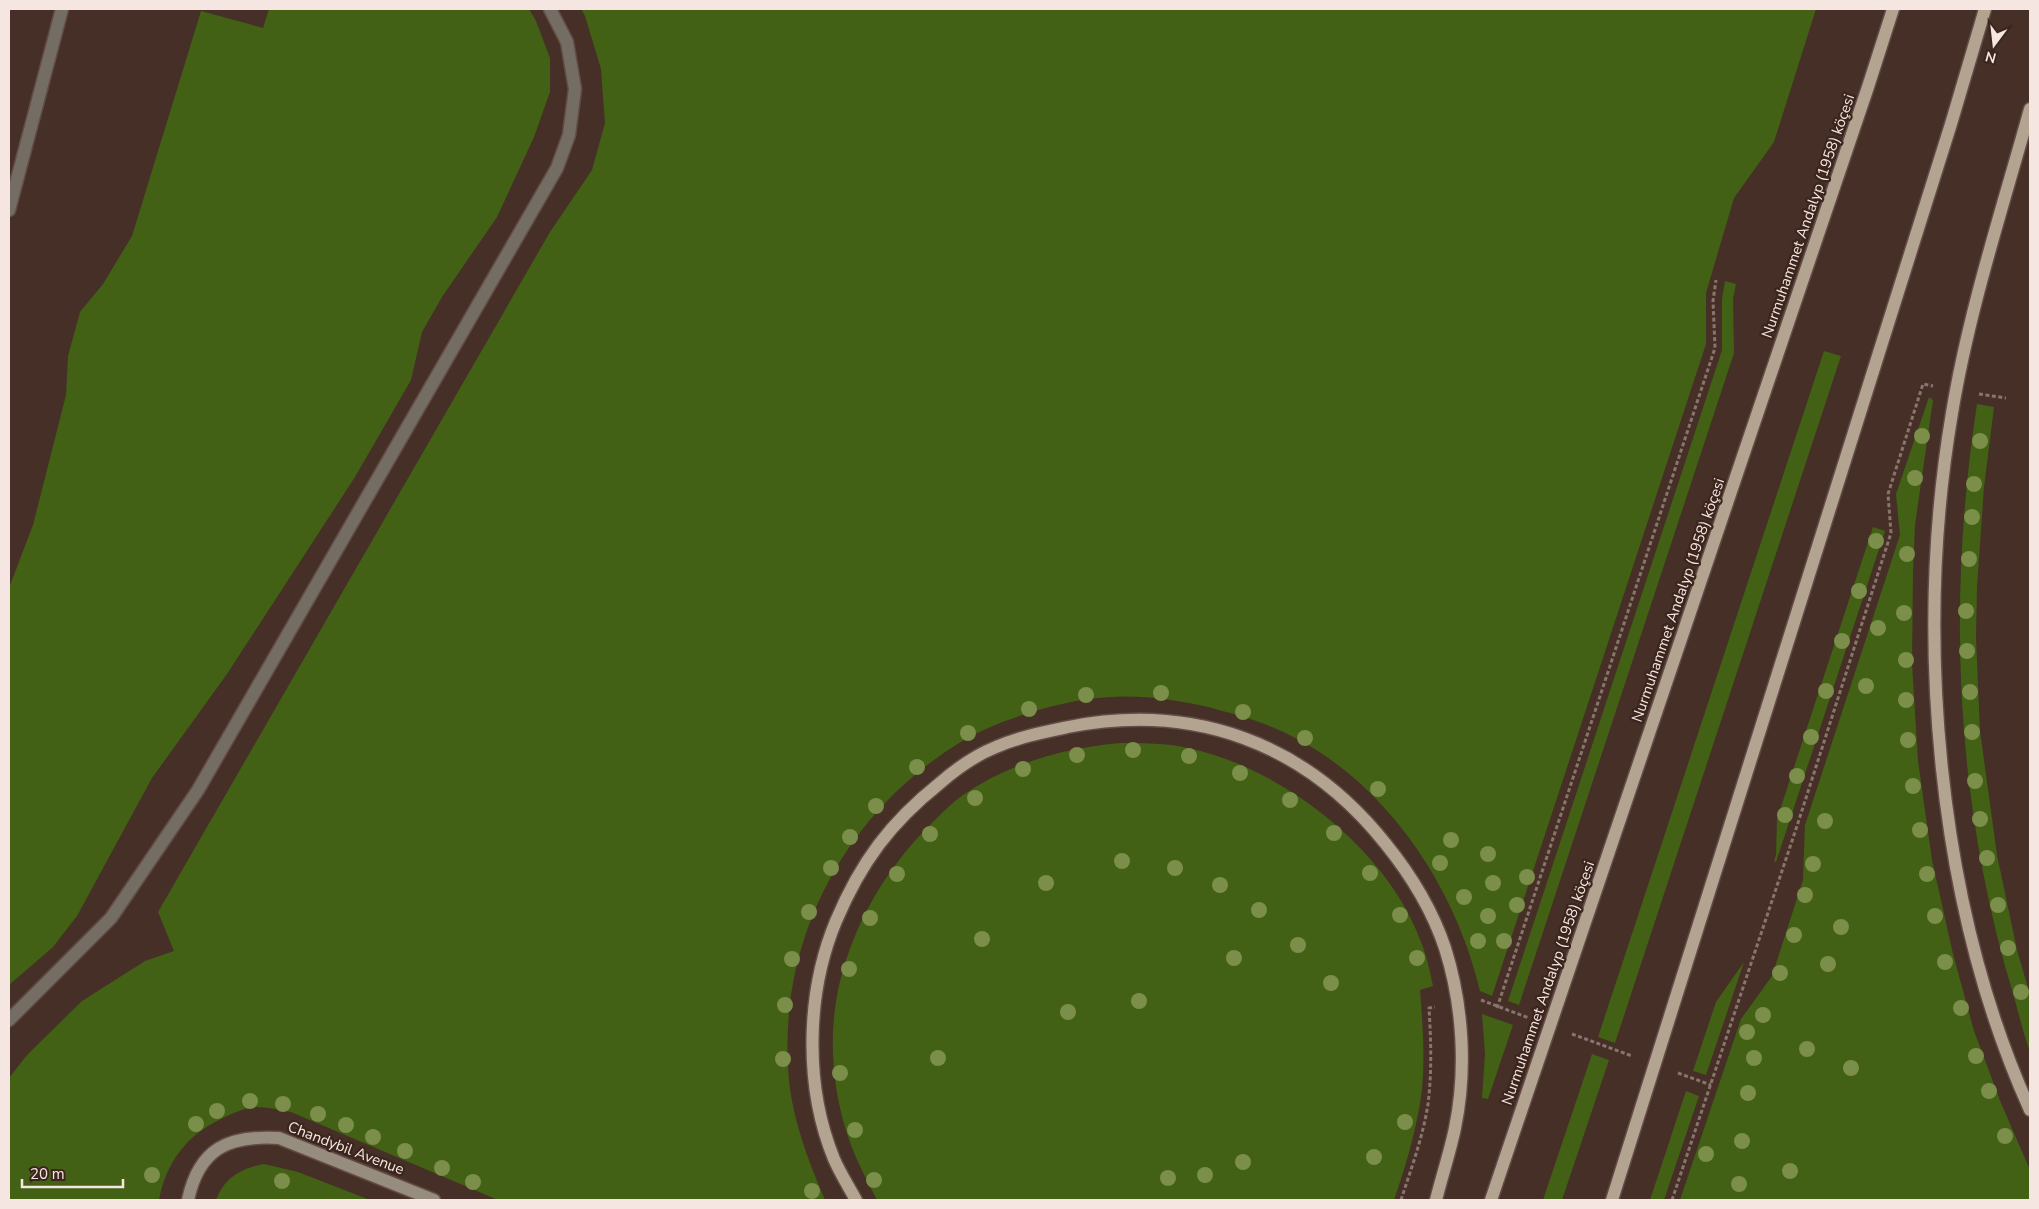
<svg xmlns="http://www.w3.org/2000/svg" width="2039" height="1209" font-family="'Nunito Sans',sans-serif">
<rect width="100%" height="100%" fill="#462f27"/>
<g fill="#426115">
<path d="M269,9H529L536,21L550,58V92L534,137L497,217L442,297L422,332L411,380L355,477L227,674L152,778L77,916L53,947L9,985V588L33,525L66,395L68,356L80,312L103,284L132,236L201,11L263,28Z"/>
<path d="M581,9H1816L1774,142L1734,198L1706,293V344L1492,996L1480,991C1454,881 1379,771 1272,727C1251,718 1230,713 1208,707C1169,698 1130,693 1089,699C1052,704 996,721 964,740C845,811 776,941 789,1080C793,1121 809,1162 825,1200H498L291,1112C280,1110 268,1107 256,1107C243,1108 231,1114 219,1120C186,1136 166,1163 159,1200H9V1078L27,1055L82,1001L145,961L174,951L158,912L550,232L592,170L605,123L601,69L585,16Z"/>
<path d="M1725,281L1736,284L1733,299L1734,353L1519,1005L1508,1001L1722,350V299Z"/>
<path d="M1824,351L1841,356L1615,1043L1598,1037Z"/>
<path d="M1929,397L1933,400L1915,525L1913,573L1912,664L1918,761L1932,860L1953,954L1974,1031L2001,1103L2030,1170V1200H1680L1741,1019L1772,976L1803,880L1805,825L1900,535L1896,494Z"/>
<path d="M1977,404L1994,407L1984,487L1977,587L1976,638L1980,731L1997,855L2017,950L2030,995V1052C2023,1032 2018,1011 2012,990C1955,800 1947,600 1977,404Z"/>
<path d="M1873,527L1885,531L1776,862L1774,861L1776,855L1777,819Z"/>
<path d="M1120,743C1142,743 1166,743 1188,748C1283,768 1388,850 1421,942C1427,957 1430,971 1433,986L1420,990C1423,1028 1426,1067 1420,1104C1414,1137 1405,1169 1394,1200H877C868,1182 858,1164 851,1145C840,1116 834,1084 833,1053C829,966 873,879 935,820C944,811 953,802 963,795C1010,763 1064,748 1120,743Z"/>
<path d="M1744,962L1706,1075L1693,1071L1716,1002Z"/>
<path d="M1482,1014L1513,1025L1488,1099L1482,1098L1485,1054Z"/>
<path d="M1592,1054L1609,1060L1562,1200H1543Z"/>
<path d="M1686,1091L1699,1096L1664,1200H1650Z"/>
<path d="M264,1164L298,1172L370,1200H216C224,1178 241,1168 264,1164Z"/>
</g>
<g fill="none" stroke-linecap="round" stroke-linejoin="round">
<g stroke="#624c45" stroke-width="15">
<g id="service">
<path d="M9,210L62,9"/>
<path d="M9,1020L111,918L198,790L557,168L569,135L575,89L567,42L550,9"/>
</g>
</g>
<g stroke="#624c45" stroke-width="15">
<path id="secondary" d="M188,1200C199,1148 229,1135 279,1138L434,1200"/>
</g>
<g stroke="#624c45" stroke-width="15">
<g id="primary">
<path d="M2030,109C2002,210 1969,310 1952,413C1914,636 1937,904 2030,1110"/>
<path d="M856,1200C849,1187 840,1173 834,1159C804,1086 806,993 836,921C861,862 890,823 940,783C956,769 976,755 996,747C1019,737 1044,732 1068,727C1194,702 1305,743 1385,843C1411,875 1432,909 1445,948C1463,1005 1467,1070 1455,1128C1450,1152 1442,1176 1436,1200"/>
<path d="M1491,1200L1868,87L1893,9"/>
<path d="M1612,1200L1951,124L1985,9"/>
</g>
</g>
<g stroke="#89756e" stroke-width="3" stroke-dasharray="4 2.5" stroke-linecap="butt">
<path d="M1979,394L2006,398"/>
<path d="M1481,1000L1529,1018"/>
<path d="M1497,1008L1715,348L1713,301L1716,280"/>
<path d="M1572,1034L1632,1056"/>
<path d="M1678,1073L1711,1085"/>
<path d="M1401,1200C1411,1169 1423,1137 1428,1104C1432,1072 1431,1040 1429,1008L1435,1007"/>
<path d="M1672,1200L1797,826L1891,533L1888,494L1923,384L1933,386"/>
</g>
<use href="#service" stroke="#746d64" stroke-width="12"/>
<use href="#secondary" stroke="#978d7e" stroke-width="12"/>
<use href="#primary" stroke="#b2a491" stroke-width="12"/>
</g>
<g fill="#7b8e4a">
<circle cx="1922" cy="436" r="8"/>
<circle cx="1980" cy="441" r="8"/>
<circle cx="1915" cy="478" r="8"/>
<circle cx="1974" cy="484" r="8"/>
<circle cx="1972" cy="517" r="8"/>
<circle cx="1876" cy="541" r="8"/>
<circle cx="1907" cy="554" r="8"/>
<circle cx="1969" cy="559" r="8"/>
<circle cx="1859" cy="591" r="8"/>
<circle cx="1966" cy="611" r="8"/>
<circle cx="1904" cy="613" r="8"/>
<circle cx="1878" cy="628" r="8"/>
<circle cx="1842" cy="641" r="8"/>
<circle cx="1967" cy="651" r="8"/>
<circle cx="1906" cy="660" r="8"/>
<circle cx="1866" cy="686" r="8"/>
<circle cx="1826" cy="691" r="8"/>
<circle cx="1970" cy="692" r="8"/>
<circle cx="1161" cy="693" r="8"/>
<circle cx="1086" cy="695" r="8"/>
<circle cx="1906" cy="700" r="8"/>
<circle cx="1029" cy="709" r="8"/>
<circle cx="1243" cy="712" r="8"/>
<circle cx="1972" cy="732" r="8"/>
<circle cx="968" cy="733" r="8"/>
<circle cx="1811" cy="737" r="8"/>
<circle cx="1305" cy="738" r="8"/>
<circle cx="1908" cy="740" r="8"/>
<circle cx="1133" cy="750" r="8"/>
<circle cx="1077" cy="755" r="8"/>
<circle cx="1189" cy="756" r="8"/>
<circle cx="917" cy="767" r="8"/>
<circle cx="1023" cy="769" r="8"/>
<circle cx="1240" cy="773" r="8"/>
<circle cx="1797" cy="776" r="8"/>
<circle cx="1975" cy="781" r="8"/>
<circle cx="1913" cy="786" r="8"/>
<circle cx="1378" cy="789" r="8"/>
<circle cx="975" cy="798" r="8"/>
<circle cx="1290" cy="800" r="8"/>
<circle cx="876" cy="806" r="8"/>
<circle cx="1785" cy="815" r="8"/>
<circle cx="1980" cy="819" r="8"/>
<circle cx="1825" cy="821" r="8"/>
<circle cx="1920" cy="830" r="8"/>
<circle cx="1334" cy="833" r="8"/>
<circle cx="930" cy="834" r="8"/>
<circle cx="850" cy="837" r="8"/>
<circle cx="1451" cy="840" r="8"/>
<circle cx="1488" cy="854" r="8"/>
<circle cx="1987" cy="858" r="8"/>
<circle cx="1122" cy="861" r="8"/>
<circle cx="1440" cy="863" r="8"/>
<circle cx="1813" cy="864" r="8"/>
<circle cx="831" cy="868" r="8"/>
<circle cx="1175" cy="868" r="8"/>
<circle cx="1370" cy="873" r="8"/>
<circle cx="897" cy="874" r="8"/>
<circle cx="1927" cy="874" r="8"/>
<circle cx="1527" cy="877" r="8"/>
<circle cx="1046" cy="883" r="8"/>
<circle cx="1493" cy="883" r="8"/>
<circle cx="1220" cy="885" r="8"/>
<circle cx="1805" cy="895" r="8"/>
<circle cx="1464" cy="897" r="8"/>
<circle cx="1517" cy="905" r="8"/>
<circle cx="1998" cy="905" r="8"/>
<circle cx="1259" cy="910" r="8"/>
<circle cx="809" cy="912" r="8"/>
<circle cx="1400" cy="915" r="8"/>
<circle cx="1488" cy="916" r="8"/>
<circle cx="1935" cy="916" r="8"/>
<circle cx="870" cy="918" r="8"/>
<circle cx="1841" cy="927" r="8"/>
<circle cx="1794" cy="935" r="8"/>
<circle cx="982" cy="939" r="8"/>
<circle cx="1478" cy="941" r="8"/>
<circle cx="1504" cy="941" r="8"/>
<circle cx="1298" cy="945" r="8"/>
<circle cx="2008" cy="948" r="8"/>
<circle cx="1234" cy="958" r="8"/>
<circle cx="1417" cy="958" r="8"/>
<circle cx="792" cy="959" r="8"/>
<circle cx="1945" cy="962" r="8"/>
<circle cx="1828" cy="964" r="8"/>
<circle cx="849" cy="969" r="8"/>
<circle cx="1780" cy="973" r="8"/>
<circle cx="1331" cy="983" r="8"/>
<circle cx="2021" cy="992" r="8"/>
<circle cx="1139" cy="1001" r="8"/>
<circle cx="785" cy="1005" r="8"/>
<circle cx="1961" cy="1008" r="8"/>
<circle cx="1068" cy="1012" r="8"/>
<circle cx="1763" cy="1015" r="8"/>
<circle cx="1747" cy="1032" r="8"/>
<circle cx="1807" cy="1049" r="8"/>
<circle cx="1976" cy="1056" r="8"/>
<circle cx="938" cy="1058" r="8"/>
<circle cx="1754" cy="1058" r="8"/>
<circle cx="783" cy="1059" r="8"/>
<circle cx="1851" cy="1068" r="8"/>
<circle cx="840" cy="1073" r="8"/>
<circle cx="1989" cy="1091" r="8"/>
<circle cx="1748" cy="1093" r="8"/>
<circle cx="250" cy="1101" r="8"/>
<circle cx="283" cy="1104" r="8"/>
<circle cx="217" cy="1111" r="8"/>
<circle cx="318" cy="1114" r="8"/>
<circle cx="1405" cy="1122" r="8"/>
<circle cx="196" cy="1124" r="8"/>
<circle cx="346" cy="1125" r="8"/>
<circle cx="855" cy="1130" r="8"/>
<circle cx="2005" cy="1136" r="8"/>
<circle cx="373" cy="1137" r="8"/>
<circle cx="1742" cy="1141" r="8"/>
<circle cx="405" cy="1151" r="8"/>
<circle cx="1706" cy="1154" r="8"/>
<circle cx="1374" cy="1157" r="8"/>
<circle cx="1243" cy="1162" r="8"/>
<circle cx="442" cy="1168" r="8"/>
<circle cx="1790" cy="1171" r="8"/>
<circle cx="152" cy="1175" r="8"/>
<circle cx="1205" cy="1175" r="8"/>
<circle cx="1168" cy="1178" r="8"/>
<circle cx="874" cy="1180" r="8"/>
<circle cx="282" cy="1181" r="8"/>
<circle cx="473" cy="1182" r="8"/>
<circle cx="1739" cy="1184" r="8"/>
<circle cx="812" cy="1191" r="8"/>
</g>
<g text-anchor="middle" stroke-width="4.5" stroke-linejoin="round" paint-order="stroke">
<g font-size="15" fill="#f5e6e1" stroke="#3b251d">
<text transform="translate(1808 216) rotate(-71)" y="5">Nurmuhammet Andalyp (1958) köçesi</text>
<text transform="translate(1678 600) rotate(-71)" y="5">Nurmuhammet Andalyp (1958) köçesi</text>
<text transform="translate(1548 983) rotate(-71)" y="5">Nurmuhammet Andalyp (1958) köçesi</text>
<text transform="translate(346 1148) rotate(21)" y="5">Chandybil Avenue</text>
</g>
</g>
<rect width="2039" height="1209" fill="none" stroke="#f5e6e1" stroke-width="20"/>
<g transform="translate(1994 45) rotate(195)" stroke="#3b251d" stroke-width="4" paint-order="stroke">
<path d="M0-4L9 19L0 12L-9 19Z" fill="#f5e6e1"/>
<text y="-8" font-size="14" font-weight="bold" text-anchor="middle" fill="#f5e6e1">N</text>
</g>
<path d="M22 1179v8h101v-8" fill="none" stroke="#f5e6e1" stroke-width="2.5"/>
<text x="30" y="1179" font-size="15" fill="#f5e6e1" stroke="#3b251d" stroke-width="4" paint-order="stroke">20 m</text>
</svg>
